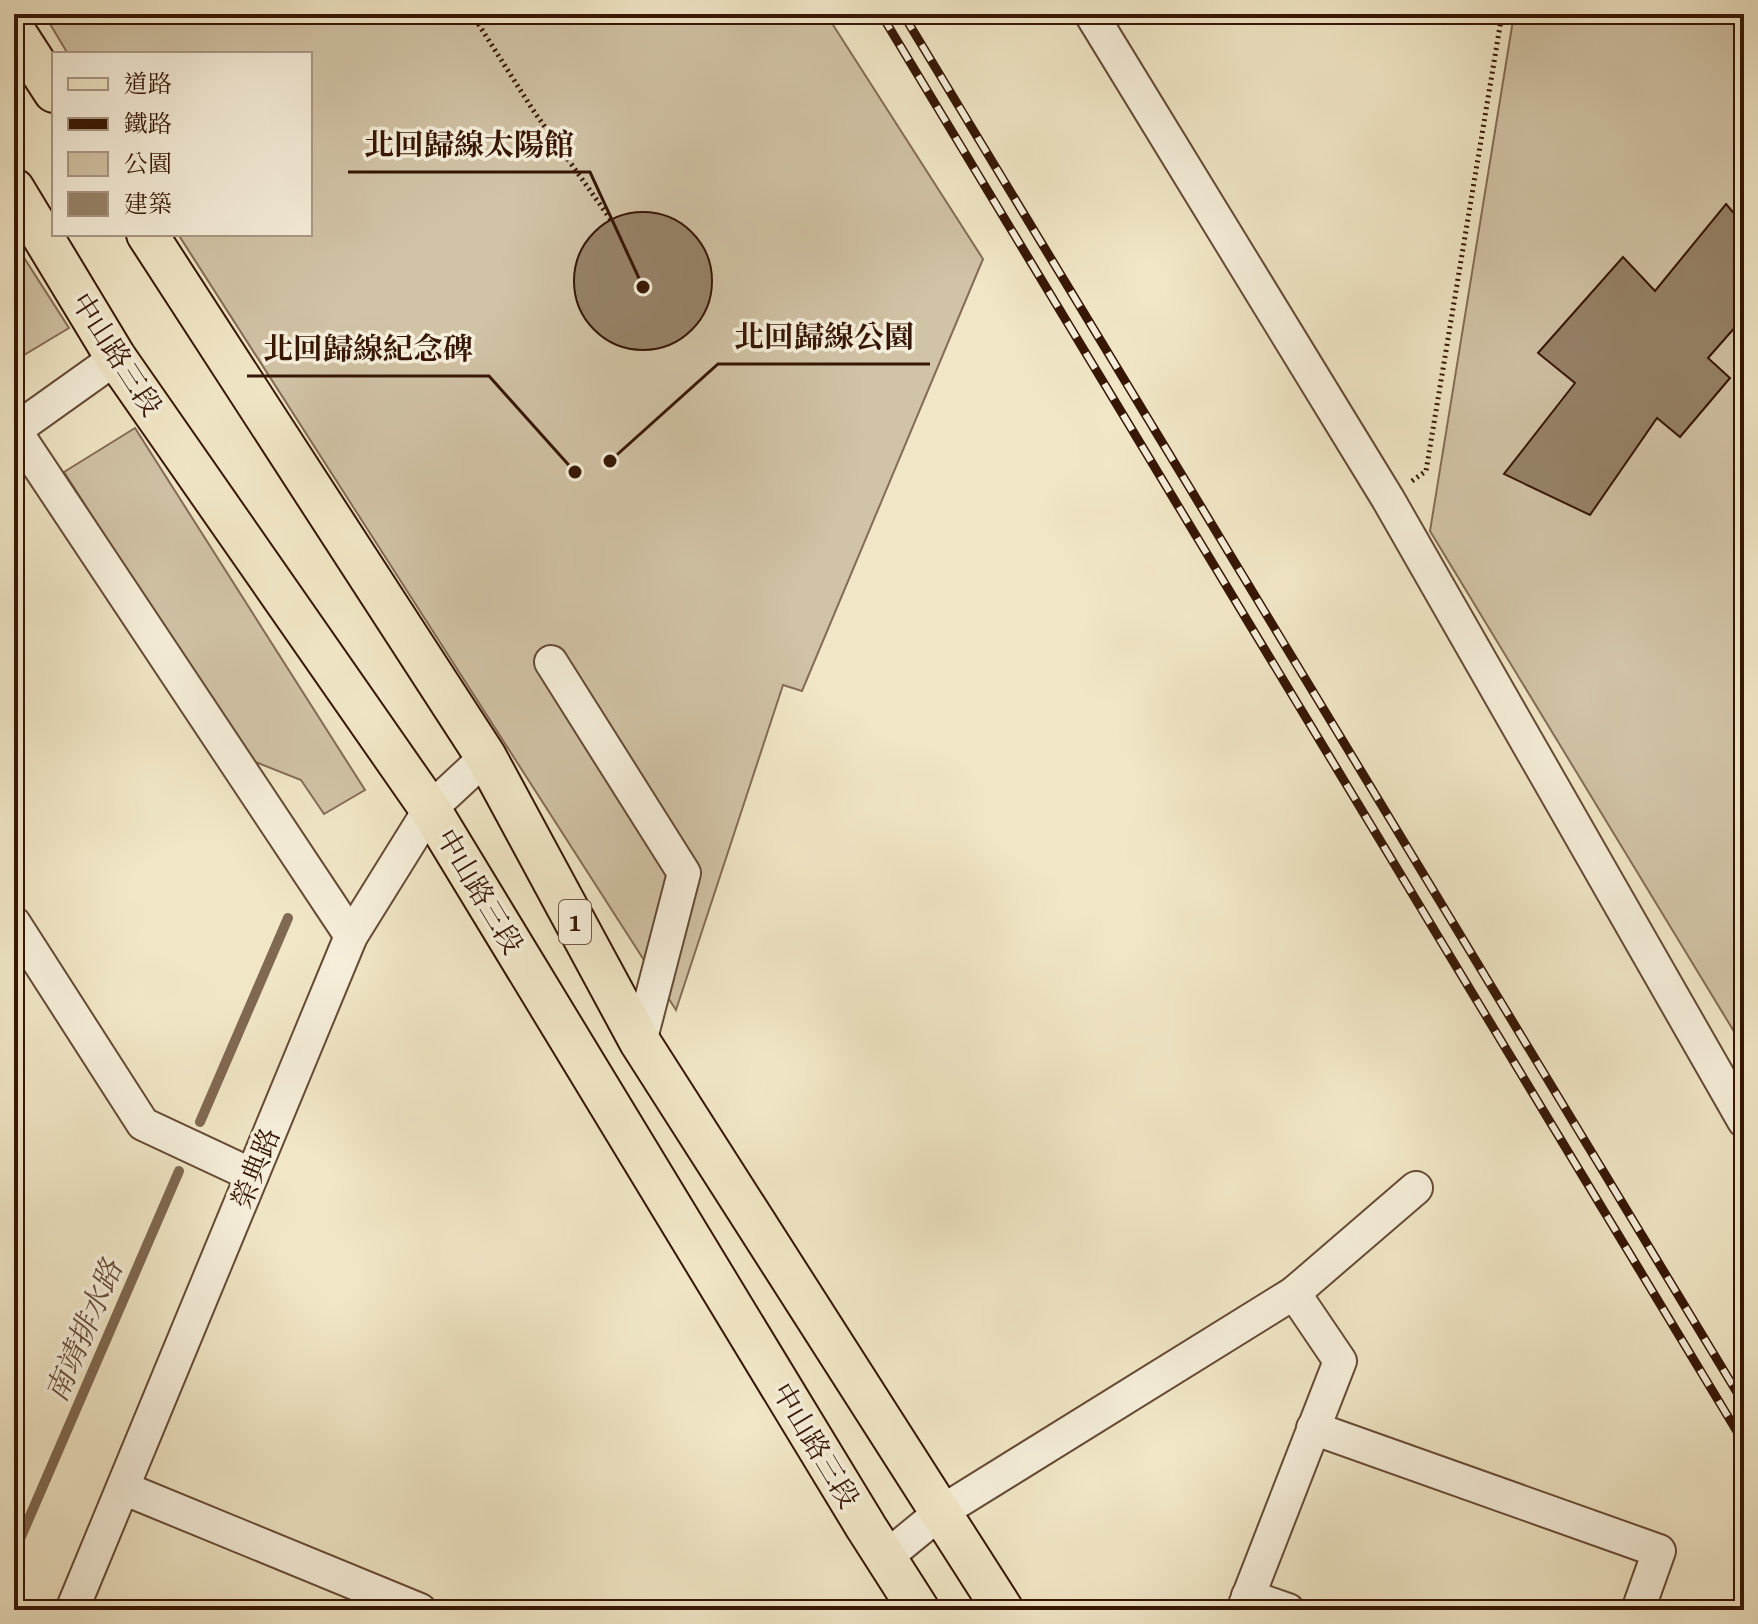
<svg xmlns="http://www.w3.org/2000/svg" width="1758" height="1624" font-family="'Gentium Book Plus','Noto Serif TC',serif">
<rect width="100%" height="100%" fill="#f1e7c7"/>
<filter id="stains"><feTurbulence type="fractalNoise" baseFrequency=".0025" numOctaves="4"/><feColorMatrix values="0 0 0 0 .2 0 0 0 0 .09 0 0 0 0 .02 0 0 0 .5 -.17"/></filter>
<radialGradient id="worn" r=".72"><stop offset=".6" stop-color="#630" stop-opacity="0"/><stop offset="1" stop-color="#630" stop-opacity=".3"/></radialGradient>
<g fill="#d1c3a6" stroke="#846c55" stroke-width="2">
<path d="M44,14H826L983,259L802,691L783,685L676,1010L178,234H310V54H68Z"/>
<path d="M1514,14H1744V1048L1430,531Z"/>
<path d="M14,242L69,328L14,361Z"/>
<path d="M135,428L365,790L324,814L301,780L248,759L64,472Z"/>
</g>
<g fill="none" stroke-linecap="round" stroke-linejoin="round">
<g stroke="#806951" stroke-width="10">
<path d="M200,1122L288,918"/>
<path d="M14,1553L179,1171"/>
</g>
</g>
<g fill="#978369" stroke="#361604" stroke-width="2">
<path d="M1726,204L1744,225V317L1708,358L1730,378L1680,437L1657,418L1590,515L1504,474L1575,383L1538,353L1623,257L1655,291Z"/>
<circle cx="643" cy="281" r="69"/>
</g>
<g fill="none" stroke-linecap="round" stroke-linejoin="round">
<g stroke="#654a35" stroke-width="36">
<g id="minor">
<path d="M1091,14L1388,499L1744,1121"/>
<path d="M14,429L351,936"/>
<path d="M15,430L116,358"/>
<path d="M551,662L684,873L640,1042"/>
<path d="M14,923L143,1124L252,1175"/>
<path d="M1313,1428L1659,1551L1638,1610"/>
<path d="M123,1488L420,1610"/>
<path d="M885,1558L941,1512L1294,1293L1416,1188"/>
<path d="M1248,1596L1288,1610"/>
<path d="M72,1610L351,936L430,809L486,757"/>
<path d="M1243,1610L1340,1361L1294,1293"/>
</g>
</g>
<g stroke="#361604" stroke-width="44">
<g id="major">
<path d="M14,30L54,92"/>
<path d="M14,189L116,358L430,809L866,1527L919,1610"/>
<path d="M147,234L486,757L640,1042L1003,1610"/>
</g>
</g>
<g stroke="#361604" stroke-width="5" stroke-dasharray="2 4" stroke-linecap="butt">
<path d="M472,14L533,110L611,220"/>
<path d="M1412,481L1426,471L1502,14"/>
</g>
<use href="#minor" stroke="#f6efdb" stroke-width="32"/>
<use href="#major" stroke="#f1e7c7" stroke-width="40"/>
<g stroke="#361604" stroke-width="9">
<g id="rail">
<path d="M881,14L1744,1443"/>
<path d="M903,14L1744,1404"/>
</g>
</g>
<use href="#rail" stroke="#f6efdb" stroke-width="6" stroke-dasharray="18" stroke-linecap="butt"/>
</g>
<g text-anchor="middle" stroke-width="7" stroke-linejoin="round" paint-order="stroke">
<rect fill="#f6efdb" stroke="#705744" stroke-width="2" x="559" y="900" width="32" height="44" rx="6"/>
<g font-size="26" font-weight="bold" fill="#361604">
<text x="575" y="931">1</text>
</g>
<g font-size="28" fill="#361604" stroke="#f6efdb">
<text transform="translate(117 354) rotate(57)" y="10">中山路三段</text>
<text transform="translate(480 891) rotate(59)" y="10">中山路三段</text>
<text transform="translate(255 1168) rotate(-68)" y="10">榮典路</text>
<text transform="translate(816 1445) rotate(59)" y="10">中山路三段</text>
</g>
<g font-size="30" font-style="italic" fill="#674d38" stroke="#f6efdb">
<text transform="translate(84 1331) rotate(-67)" y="10">南靖排水路</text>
</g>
</g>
<path fill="none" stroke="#361604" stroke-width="3" d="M643 287L590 172H348M610 461L718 364H930M575 472L489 376H247"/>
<g fill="#361604" stroke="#f6efdb" stroke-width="3">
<circle cx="643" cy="287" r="8"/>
<circle cx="610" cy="461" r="8"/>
<circle cx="575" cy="472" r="8"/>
</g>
<g font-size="30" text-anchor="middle" font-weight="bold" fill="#361604" stroke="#f6efdb" stroke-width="7" stroke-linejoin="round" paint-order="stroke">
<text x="469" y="155">北回歸線太陽館</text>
<text x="824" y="347">北回歸線公園</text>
<text x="368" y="359">北回歸線紀念碑</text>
</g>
<rect width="1758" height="1624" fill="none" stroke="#f1e7c7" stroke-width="48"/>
<rect x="16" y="16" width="1726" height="1592" fill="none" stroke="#361604" stroke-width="4"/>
<rect x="24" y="24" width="1710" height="1576" fill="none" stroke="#361604" stroke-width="2"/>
<rect x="52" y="52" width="260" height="184" fill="#f6efdb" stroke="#a99885" stroke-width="2"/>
<rect x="68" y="78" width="40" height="12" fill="#f1e7c7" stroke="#a99885" stroke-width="2"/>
<text x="124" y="92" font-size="24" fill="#361604">道路</text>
<rect x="68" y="118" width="40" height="12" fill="#361604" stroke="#a99885" stroke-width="2"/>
<text x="124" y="132" font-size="24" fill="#361604">鐵路</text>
<rect x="68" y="152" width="40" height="24" fill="#d1c3a6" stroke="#a99885" stroke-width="2"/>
<text x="124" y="172" font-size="24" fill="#361604">公園</text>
<rect x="68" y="192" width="40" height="24" fill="#978369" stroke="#a99885" stroke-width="2"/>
<text x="124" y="212" font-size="24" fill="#361604">建築</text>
<rect width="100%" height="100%" filter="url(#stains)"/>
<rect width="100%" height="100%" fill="url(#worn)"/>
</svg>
